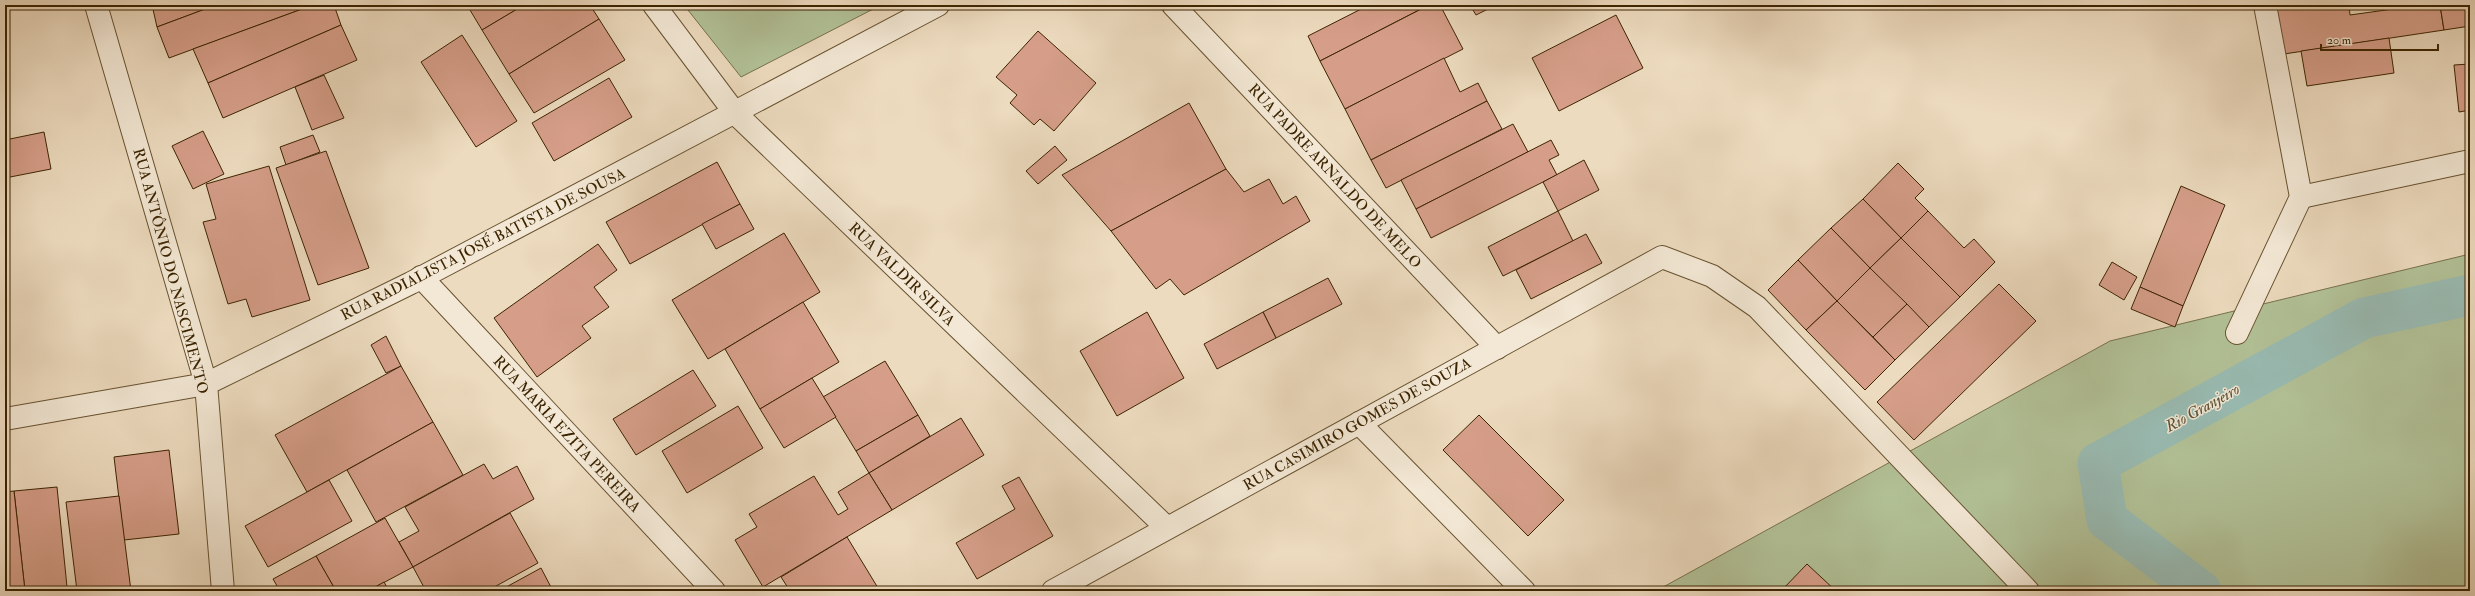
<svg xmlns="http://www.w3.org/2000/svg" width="2475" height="596" font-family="'IM FELL Double Pica',serif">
<rect width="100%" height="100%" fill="#eddbbf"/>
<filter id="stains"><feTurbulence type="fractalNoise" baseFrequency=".005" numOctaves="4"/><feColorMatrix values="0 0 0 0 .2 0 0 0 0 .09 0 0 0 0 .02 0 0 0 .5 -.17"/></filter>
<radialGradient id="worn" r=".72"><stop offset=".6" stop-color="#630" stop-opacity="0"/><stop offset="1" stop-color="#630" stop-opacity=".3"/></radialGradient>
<g fill="#b2c197" stroke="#77724c">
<path d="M684,5H881L741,77Z"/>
<path d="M2470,254V591H1656L2110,341Z"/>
</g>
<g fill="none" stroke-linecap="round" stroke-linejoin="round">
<path stroke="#99bbb2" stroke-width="41" d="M2201,591L2107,520L2098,463L2364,318L2470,295"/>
</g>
<g fill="#d69e89" stroke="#3c2401">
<path d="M152,5H216L157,27Z"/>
<path d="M216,5H313L169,58L157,27Z"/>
<path d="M313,5H334L341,25L208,83L193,49Z"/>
<path d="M467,5H524L482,30Z"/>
<path d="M524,5H590L599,19L509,74L482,30Z"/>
<path d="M1369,5H1417L1419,10L1320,61L1308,36Z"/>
<path d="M1429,5H1440L1463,49L1345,109L1320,61Z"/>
<path d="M1470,5H1496L1476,15Z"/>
<path d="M2276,5H2349L2350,15L2422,5H2440L2444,30L2284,54Z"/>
<path d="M2440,5H2470V26L2444,30Z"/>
<path d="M1616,15L1643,68L1559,111L1532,58Z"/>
<path d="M599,19L625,60L534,113L509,74Z"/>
<path d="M341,25L357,60L223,118L208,83Z"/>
<path d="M1038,31L1096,83L1054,131L1040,119L1034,125L1010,103L1017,95L996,77Z"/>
<path d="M462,35L517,121L476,147L421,62Z"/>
<path d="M2389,38L2394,73L2307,86L2301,51Z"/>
<path d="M1444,58L1460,92L1478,83L1487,101L1371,160L1345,109Z"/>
<path d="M2470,64V110L2459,112L2454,65Z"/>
<path d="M324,75L344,118L312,130L295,87Z"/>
<path d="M609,78L632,117L554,161L532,123Z"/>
<path d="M1487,101L1502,129L1386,188L1371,160Z"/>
<path d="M1189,103L1226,169L1111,231L1062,175Z"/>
<path d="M1513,124L1528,152L1416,209L1401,180Z"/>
<path d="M203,131L224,174L193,189L172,146Z"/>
<path d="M44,132L51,169L5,178V140Z"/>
<path d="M313,135L320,152L286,165L280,147Z"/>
<path d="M1551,140L1559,155L1549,160L1557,175L1431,238L1416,209Z"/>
<path d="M1055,146L1067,160L1038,184L1026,171Z"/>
<path d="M326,151L369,268L318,285L276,168Z"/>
<path d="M1584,160L1599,190L1558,211L1543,182Z"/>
<path d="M717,162L740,204L630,264L606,222Z"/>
<path d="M1898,163L1924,189L1915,198L1928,211L1901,238L1863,199Z"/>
<path d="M269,166L310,300L252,317L246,299L228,304L203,222L216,219L206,184Z"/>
<path d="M1226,169L1244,192L1269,179L1283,204L1296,196L1310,221L1184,295L1170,279L1156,289L1111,231Z"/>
<path d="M2181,186L2225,205L2183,306L2140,287Z"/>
<path d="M1863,199L1901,238L1870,268L1831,228Z"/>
<path d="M740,204L754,229L716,249L702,224Z"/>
<path d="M1558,211L1573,241L1503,276L1488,247Z"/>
<path d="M1928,211L1964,248L1974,239L1995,262L1960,297L1901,238Z"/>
<path d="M1831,228L1870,268L1837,301L1798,260Z"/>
<path d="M784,233L820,292L708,359L672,300Z"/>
<path d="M1586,234L1602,263L1531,299L1516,270Z"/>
<path d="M1901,238L1960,297L1929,327L1870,268Z"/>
<path d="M598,244L617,270L594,287L609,307L582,326L591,338L537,377L494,318Z"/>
<path d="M1798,260L1837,301L1806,330L1768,290Z"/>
<path d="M2112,262L2137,277L2124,300L2099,285Z"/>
<path d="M1870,268L1907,304L1873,337L1837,301Z"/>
<path d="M1328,278L1342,304L1276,338L1263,312Z"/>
<path d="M1999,284L2036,321L1914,440L1877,402Z"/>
<path d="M2140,287L2183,306L2175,327L2131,309Z"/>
<path d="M1837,301L1895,360L1865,390L1806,330Z"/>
<path d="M803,302L839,362L760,409L725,349Z"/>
<path d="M1907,304L1929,327L1895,360L1873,337Z"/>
<path d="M1147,312L1184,378L1117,416L1080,351Z"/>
<path d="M1263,312L1276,338L1217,369L1204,344Z"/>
<path d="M386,336L401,366L386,373L371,345Z"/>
<path d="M885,361L918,415L856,451L823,397Z"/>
<path d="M401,366L433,422L307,492L275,435Z"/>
<path d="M693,370L716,406L636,455L613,419Z"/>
<path d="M812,378L836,417L784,448L760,409Z"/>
<path d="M738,406L763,448L687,493L662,451Z"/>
<path d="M918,415L930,436L869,473L856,451Z"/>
<path d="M1479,415L1564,500L1528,536L1443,450Z"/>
<path d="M961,418L984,455L892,510L869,473Z"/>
<path d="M433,422L463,475L376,522L347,470Z"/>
<path d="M169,450L179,534L124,540L114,457Z"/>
<path d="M484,464L493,479L517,466L534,499L413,567L399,542L419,531L405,507Z"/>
<path d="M869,473L892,510L763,587L735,540L757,527L749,514L814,476L838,515L848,509L838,492Z"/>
<path d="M1019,477L1053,536L977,579L956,543L1015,509L1002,486Z"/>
<path d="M329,480L352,521L268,567L245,526Z"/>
<path d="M57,487L67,587L50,588V591H25L14,491Z"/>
<path d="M14,491L25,591H5V492Z"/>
<path d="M119,496L131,591H77L66,502Z"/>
<path d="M510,513L538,563L487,591H426L413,567Z"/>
<path d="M385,518L413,567L368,591H336L316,556Z"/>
<path d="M847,537L878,588L872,591H790L781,577Z"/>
<path d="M316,556L336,591H280L273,579Z"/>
<path d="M1807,564L1836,591H1781Z"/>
<path d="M541,568L553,591H499Z"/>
<path d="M384,582L389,591H368Z"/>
</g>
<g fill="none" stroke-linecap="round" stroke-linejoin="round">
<g stroke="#685230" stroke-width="24">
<g id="minor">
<path d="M96,5L206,384L223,591"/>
<path d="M654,5L735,113L1167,528"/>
<path d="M1173,5L1497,348"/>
<path d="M2301,197L2470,161"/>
<path d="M421,277L714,591"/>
<path d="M2237,333L2301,197L2265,5"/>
<path d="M5,419L206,384L411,283L938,5"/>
<path d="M1359,423L1524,591"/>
<path d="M1053,591L1662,257L1712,276L1757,307L2028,591"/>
</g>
</g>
<use href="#minor" stroke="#f3e8d5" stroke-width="22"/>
</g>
<g text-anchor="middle" stroke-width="3" stroke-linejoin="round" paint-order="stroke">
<g font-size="15" fill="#3c2401" stroke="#f3e8d5">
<text transform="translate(1335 176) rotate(47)" y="5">RUA PADRE ARNALDO DE MELO</text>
<text transform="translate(483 244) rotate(-27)" y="5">RUA RADIALISTA JOSÉ BATISTA DE SOUSA</text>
<text transform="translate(171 271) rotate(75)" y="5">RUA ANTÔNIO DO NASCIMENTO</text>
<text transform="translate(902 274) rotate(44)" y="5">RUA VALDIR SILVA</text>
<text transform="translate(1357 424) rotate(-29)" y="5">RUA CASIMIRO GOMES DE SOUZA</text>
<text transform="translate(567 434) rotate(47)" y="5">RUA MARIA EZITA PEREIRA</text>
</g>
<g font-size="16" font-style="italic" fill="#585136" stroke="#f3e8d5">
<text transform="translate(2202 407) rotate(-29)" y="6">Rio Granjeiro</text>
</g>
</g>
<rect width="2475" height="596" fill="none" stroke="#eddbbf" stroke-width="20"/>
<rect x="6" y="6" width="2463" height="584" fill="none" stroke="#3c2401" stroke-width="2"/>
<rect x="10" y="10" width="2455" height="576" fill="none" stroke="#3c2401"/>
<path d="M2321 44v6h117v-6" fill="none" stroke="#3c2401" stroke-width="2"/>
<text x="2327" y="44" font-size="12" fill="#3c2401" stroke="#f3e8d5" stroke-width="3" paint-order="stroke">20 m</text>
<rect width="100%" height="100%" filter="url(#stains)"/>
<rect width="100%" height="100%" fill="url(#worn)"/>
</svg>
